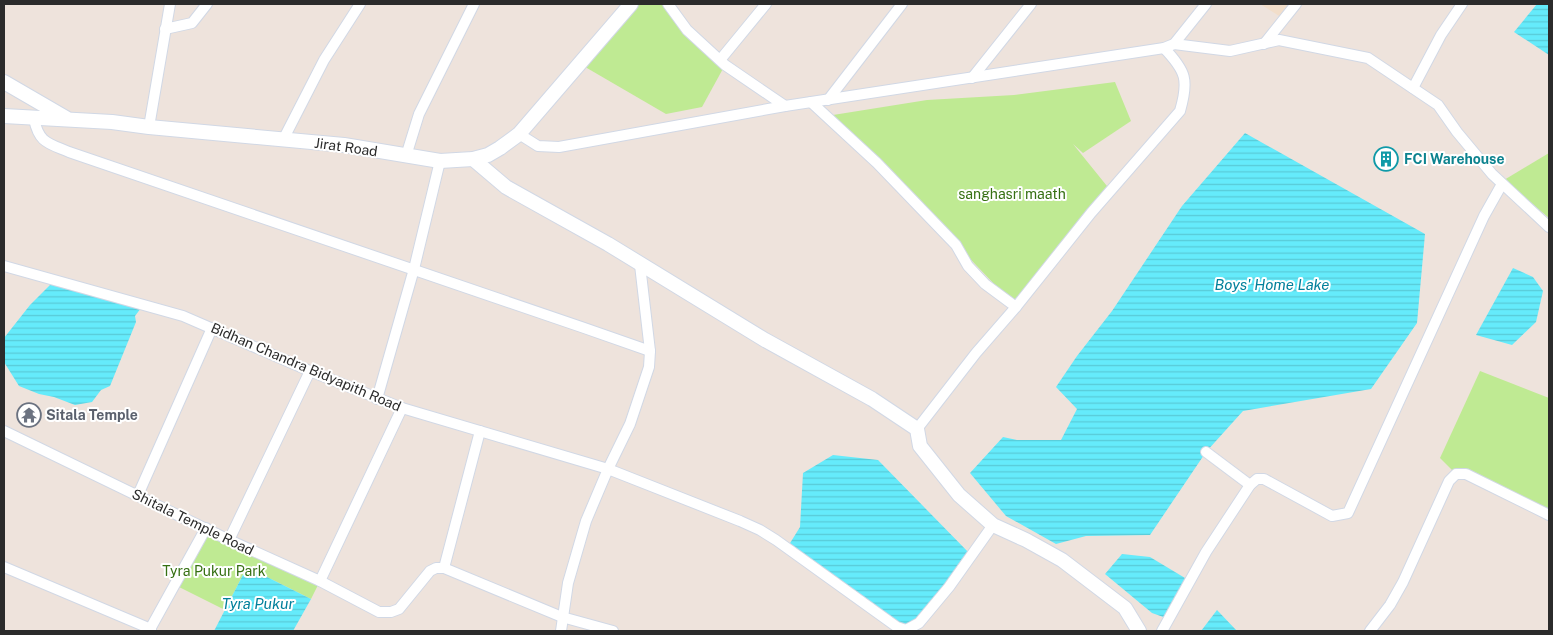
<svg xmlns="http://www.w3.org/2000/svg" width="1553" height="635" font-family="'Public Sans',sans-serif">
<defs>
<pattern id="water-rules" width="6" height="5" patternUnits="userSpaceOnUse" patternTransform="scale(1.25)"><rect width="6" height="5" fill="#65ebfb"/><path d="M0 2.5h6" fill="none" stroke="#58cad7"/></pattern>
</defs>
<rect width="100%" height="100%" fill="#eee3dc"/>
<path fill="#f2deca" d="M1260,4H1296L1284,19Z"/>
<g fill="#bfea93">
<path d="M631,4H668L725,65L702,107L666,114L580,64Z"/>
<path d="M1115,82L1131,121L1083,153L1073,144L1111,191L1016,307L833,115L927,100L1014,95Z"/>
<path d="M1549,153V218L1504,180Z"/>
<path d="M1480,371L1549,398V513L1456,474L1440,458Z"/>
<path d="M206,528L320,581L311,599L247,567L225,610L175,585Z"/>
</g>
<g fill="url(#water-rules)">
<path d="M1537,4H1549V55L1514,32Z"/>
<path d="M1245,133L1425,234L1417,323L1371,389L1243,411L1206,452L1150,535L1086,536L1056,544L1006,516L970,473L1003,437L1017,440H1061L1077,409L1056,387L1077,356L1112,311L1182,206Z"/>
<path d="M1513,268L1533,277L1543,291L1536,322L1512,345L1476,335Z"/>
<path d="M55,280L144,304L135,316L136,322L110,386L101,390L92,402L75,405L54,397L39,394L19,386L4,362V338L30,305Z"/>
<path d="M833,455L878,460L972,556L949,587L906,630L787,548L800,527L803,473Z"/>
<path d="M1122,554L1150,557L1190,581L1169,619L1152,613L1105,574Z"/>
<path d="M247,567L311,599L293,631H214Z"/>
<path d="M1217,610L1237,631H1201Z"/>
</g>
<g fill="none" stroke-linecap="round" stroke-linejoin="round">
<g stroke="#d1d8e5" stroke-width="12">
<g id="street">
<path d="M668,4L687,30L725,65L785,106"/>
<path d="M165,29L192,23L207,4"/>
<path d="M1174,44L1230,51L1279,40L1368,58L1438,105L1457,132L1492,174L1549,227"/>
<path d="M1264,44L1296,4"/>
<path d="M720,60L766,4"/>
<path d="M972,78L1031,4"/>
<path d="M1413,88L1441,35L1462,4"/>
<path d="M828,100L902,4"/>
<path d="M811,102L877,163L956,245L968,266L985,284L1016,307L976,353L917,429"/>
<path d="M34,119C39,143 48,143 69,152C263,218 457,283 650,351"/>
<path d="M149,127L170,4"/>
<path d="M519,134L538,146L559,147L785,106L1164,48L1174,44L1206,4"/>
<path d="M283,140L324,60L360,4"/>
<path d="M406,156L419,114L474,4"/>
<path d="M4,266L183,316L310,371L402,408L608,469L740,521L760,530L776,540L897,627L906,630L919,623L949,587L993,525"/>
<path d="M1016,307L1091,213L1180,111C1189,80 1186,71 1164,48"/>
<path d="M377,399L414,269L440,161"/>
<path d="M4,431L229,540L320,581L379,612H391L399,609L430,571L436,568H444L562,617L613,631"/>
<path d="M1206,452L1250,485"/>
<path d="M138,495L212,328"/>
<path d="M229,540L310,371"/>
<path d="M4,567L151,629"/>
<path d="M444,568L480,431"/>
<path d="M320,581L402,408"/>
<path d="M149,631L206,528"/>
<path d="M561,631L568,583L586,521L608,469L630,424L649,367L650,351L640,265"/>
<path d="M1162,631L1206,552L1250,485L1257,479H1264L1332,516L1348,513L1484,216L1502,184"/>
<path d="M1370,631L1390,605L1403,582L1449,481L1456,474H1466L1549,515"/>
</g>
</g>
<g stroke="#d1d8e5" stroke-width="16">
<g id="secondary">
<path d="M4,82L66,118"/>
<path d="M4,116L112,122L149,127L344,145L440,161L473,159L488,155L500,148L519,134L631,4"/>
<path d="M473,159L506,187L608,244L765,340L872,399L917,429L920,446L959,495L993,525L1026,540L1062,560L1125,608L1139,631"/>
</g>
</g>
<use href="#street" stroke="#fff" stroke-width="10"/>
<use href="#secondary" stroke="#fff" stroke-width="14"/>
</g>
<defs>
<g id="building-ring" transform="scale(1.25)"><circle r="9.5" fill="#fff" stroke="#0f9aa8" stroke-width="1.5"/><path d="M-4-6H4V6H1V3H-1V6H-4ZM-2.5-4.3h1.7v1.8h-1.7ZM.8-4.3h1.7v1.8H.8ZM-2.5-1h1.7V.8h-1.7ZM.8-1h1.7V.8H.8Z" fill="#0f9aa8"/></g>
<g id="temple-ring" transform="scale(1.25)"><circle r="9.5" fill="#fff" stroke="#6b7280" stroke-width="1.5"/><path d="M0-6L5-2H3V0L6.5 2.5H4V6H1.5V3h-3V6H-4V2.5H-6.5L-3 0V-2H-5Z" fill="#6b7280"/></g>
</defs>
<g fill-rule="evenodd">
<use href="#building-ring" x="1386" y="159"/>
<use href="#temple-ring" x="29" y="415"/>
</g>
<g text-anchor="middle" stroke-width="4" stroke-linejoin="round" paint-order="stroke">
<g font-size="14" fill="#2b2b2b" stroke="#fff">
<text transform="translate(346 147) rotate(8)" y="5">Jirat Road</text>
<text transform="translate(306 367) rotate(23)" y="5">Bidhan Chandra Bidyapith Road</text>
<text transform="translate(193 522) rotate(26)" y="5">Shitala Temple Road</text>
</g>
<g font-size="14" font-weight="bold" fill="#0d838f" stroke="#fff" text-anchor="start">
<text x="1404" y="164">FCI Warehouse</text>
</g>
<g font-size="14" fill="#367013" stroke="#fff">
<text x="1012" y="199">sanghasri maath</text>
<text x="214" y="576">Tyra Pukur Park</text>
</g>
<g font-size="14" font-weight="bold" fill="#5b616d" stroke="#fff" text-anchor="start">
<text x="46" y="420">Sitala Temple</text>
</g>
<g font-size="15" font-style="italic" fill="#02809b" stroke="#fff">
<text x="1272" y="290">Boys' Home Lake</text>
<text x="258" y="609">Tyra Pukur</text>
</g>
</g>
<rect width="1553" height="635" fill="none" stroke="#2b2b2b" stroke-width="10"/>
</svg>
